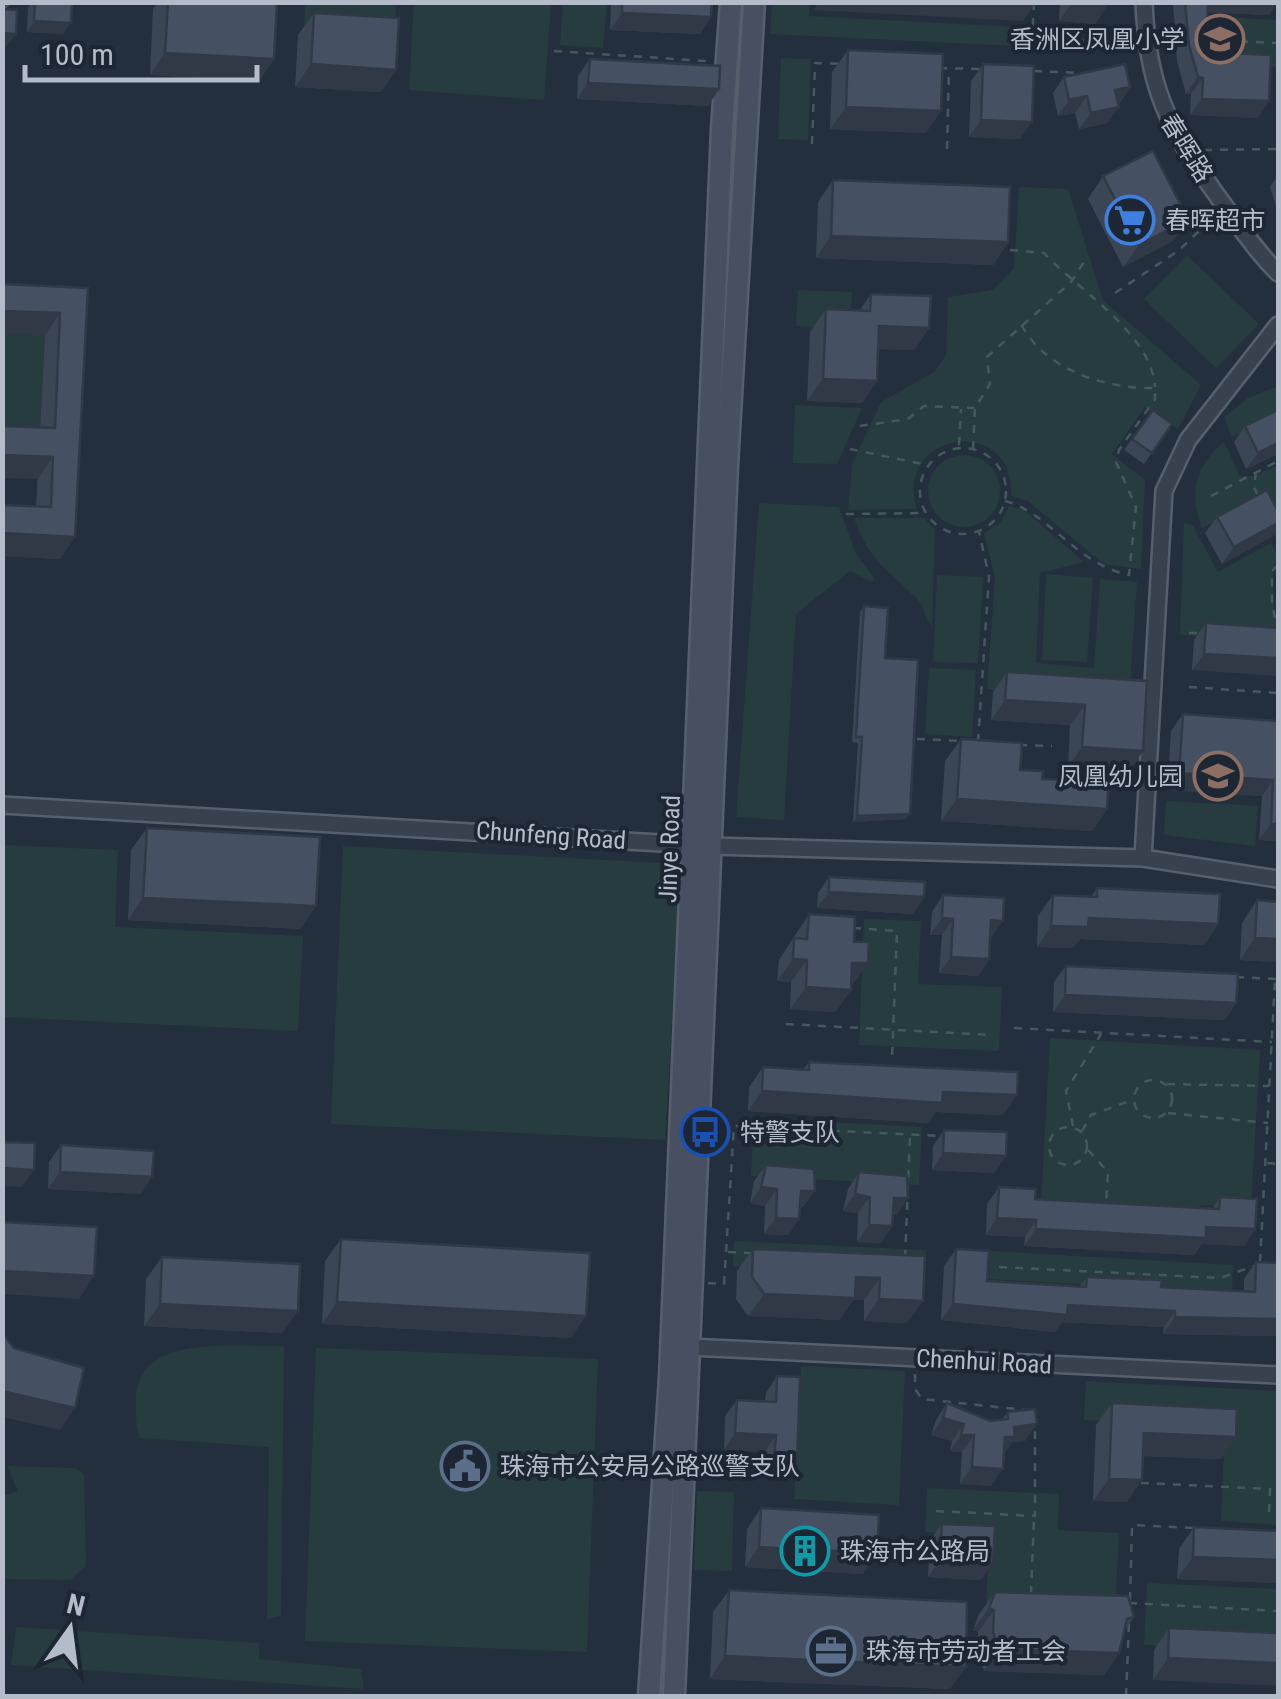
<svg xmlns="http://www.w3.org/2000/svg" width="1281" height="1699" font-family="'Roboto Condensed','Noto Sans SC',sans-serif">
<rect width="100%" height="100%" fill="#242f3e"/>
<g fill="#263c3f">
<path d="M772,2L809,3V16L1016,27V46L770,34Z"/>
<path d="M305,3H396L394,35L304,30Z"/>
<path d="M414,3H551L544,100L409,90Z"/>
<path d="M563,3H607L603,48L560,45Z"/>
<path d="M1204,16L1278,20V67L1201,64Z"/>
<path d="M781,58L811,59L808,140L778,139Z"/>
<path d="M1019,187L1068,189L1103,300L1201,385L1178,429L1145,407L1112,454L1145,480L1141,569L1104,564L1028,501L1011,496C1016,413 892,431 917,509L848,510L852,465L881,402L934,372L946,355L948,297L993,290L1014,268Z"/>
<path d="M1187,255L1259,324L1216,368L1144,299Z"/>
<path d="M798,290L852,292L850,329L796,326Z"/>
<path d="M2,333L45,335L39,451L3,449Z"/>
<path d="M1278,386V415L1232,437L1224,417L1248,398Z"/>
<path d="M795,405L862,408L837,464L793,463Z"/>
<path d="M1224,442L1240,476H1254L1278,465V542L1256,501L1202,528C1189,493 1194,467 1224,442Z"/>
<circle cx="964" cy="491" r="36"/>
<path d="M759,503L839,507L856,554L875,579L872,582L850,571L796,614L784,820L736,817Z"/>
<path d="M1009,506L1024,510L1084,562L1040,573L1036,663L1094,668L1100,579L1137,582L1129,697L987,689L995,577L984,533L1000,523Z"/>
<path d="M854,518H924L935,530L932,626C925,620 925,607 918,600C887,568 870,563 854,518Z"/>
<path d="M1184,522L1193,526L1218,572L1271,543L1278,557C1266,585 1278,612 1278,642L1180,635Z"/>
<path d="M1046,574L1093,578L1087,662L1042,660Z"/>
<path d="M937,575L983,577L978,663L933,662Z"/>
<path d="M929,668L976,670L972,737L925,734Z"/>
<path d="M1166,801L1258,806L1255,846L1164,835Z"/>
<path d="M3,845L118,850L115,927L303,936L298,1031L3,1017Z"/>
<path d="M343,846L681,864L665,1140L331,1124Z"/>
<path d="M864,919L921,921L918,984L1002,987L999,1051L859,1045Z"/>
<path d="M1050,1038L1260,1050L1251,1208L1200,1205L1199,1213L1041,1204Z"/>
<path d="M754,1118L922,1127L919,1185L751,1176Z"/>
<path d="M734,1241L926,1250L925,1275L733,1266Z"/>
<path d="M990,1251L1233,1265L1232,1293L989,1279Z"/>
<path d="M284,1346L281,1616L267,1619L269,1447L140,1438C135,1425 136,1414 136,1400C137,1332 233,1348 284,1346Z"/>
<path d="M316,1348L598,1359L587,1652L305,1641Z"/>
<path d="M801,1366L905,1371L899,1505L794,1499Z"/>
<path d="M1086,1381L1278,1391V1525L1221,1521L1225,1426L1084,1420Z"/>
<path d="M7,1466L75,1468L84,1474L86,1566L70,1580L3,1579V1496L18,1491Z"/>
<path d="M927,1488L1059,1494L1058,1530L1119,1533L1115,1612L986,1606L989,1535L925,1532Z"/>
<path d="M697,1491L734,1492L732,1571L694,1570Z"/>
<path d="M1147,1583L1278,1589V1650L1144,1645Z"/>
<path d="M16,1627L259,1643V1659L361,1669L364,1689L11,1665Z"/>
</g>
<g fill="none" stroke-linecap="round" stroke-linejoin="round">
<g stroke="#565f6c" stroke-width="20">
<g id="street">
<path d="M1144,2C1147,86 1168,127 1216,194C1236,221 1254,249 1278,273"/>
<path d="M2,805L713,846L1143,858L1278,879"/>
<path d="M1143,858L1164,491L1188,440L1278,325"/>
<path d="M689,1347L1278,1375"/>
</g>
</g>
<g stroke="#565f6c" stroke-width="25">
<g id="secondary">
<path d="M649,1696L670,1377L722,129L731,2"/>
<path d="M674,1696L727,465L754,2"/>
</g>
</g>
<g stroke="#44595c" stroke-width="2.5" stroke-dasharray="8 8" stroke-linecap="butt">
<path d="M1034,2L1032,38L1123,43"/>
<path d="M2,10L12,2"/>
<path d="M1208,40L1278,43"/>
<path d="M554,51L706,61"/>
<path d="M939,68L981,69"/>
<path d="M1034,71L1081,73"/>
<path d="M812,144L815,63L842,64"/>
<path d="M947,149L949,69"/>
<path d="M1204,150L1278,149"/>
<path d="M1010,250L1044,253C1077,289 1152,334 1155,387"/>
<path d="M1115,293L1178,251L1213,218"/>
<path d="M860,426L908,419L924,406L974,408"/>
<path d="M959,445L961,409"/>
<circle cx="963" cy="491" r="43"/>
<path d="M850,449L927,465"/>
<path d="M973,449L975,408L990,384L987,357L1071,282L1084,262"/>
<path d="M1256,472L1254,487L1259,498"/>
<path d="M1211,496L1278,461"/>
<path d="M1005,501C1050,513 1074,563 1129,575L1136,507L1116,462L1119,450L1155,399V388C1105,389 1045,370 1021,324"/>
<path d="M846,514L924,513"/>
<path d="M1278,565L1272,571V606L1278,628"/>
<path d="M1189,633H1202"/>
<path d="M1189,687L1278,693"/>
<path d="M917,739L961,741"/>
<path d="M978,742L989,576L979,532"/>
<path d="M1019,745L1052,746"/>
<path d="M853,928L897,931L892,1060"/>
<path d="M1236,977L1278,979"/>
<path d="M786,1024L992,1035"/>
<path d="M1014,1028L1272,1042"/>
<circle cx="1153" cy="1099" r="19"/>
<path d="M1167,1084L1269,1086"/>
<path d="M1168,1113L1268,1123"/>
<path d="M1073,1126L1066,1091L1101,1034"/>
<circle cx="1068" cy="1146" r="19"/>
<path d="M1082,1131L1091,1115L1132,1100"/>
<path d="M1088,1150L1108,1172L1106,1204"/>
<path d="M1267,1163L1278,1164"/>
<path d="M728,1252L750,1253"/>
<path d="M905,1258L910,1136"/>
<path d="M1260,1262L1275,979"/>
<path d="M999,1267L1220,1278L1254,1266"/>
<path d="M708,1283L724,1284L734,1126L941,1136"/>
<path d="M915,1374V1389L922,1399L1025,1410"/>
<path d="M1141,1483L1270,1489L1269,1512H1278"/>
<path d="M936,1511L1035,1516V1424"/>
<path d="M1031,1594L1034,1517"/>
<path d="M1130,1600L1132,1525L1194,1528"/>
<path d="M1129,1603L1278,1611"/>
<path d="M1126,1696L1129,1623"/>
</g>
<use href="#street" stroke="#38414e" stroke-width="15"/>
<use href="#secondary" stroke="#465061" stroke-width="20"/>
</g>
<g fill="#3b4654">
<path d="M32,2H72L63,34L27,32L28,8Z"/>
<path d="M158,2H277L274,59L259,81L150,75L153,9Z"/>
<path d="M613,2H712L711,17L700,34L610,30L611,5Z"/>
<path d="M1060,2H1109L1095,24L1059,21Z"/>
<path d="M1173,2H1277L1269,15L1208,12L1206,52L1258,118L1190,115L1191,94H1186L1177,61Z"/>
<path d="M314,13L396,70L381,92L295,87L298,35Z"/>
<path d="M848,50L926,133L830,129L832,72Z"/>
<path d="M590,59L719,89L708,106L577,99L578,76Z"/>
<path d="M983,64L1020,139L969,137L971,81Z"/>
<path d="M1064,77L1130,87L1107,123L1079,129L1075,113L1058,116L1053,93Z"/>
<path d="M1278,175V212L1270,187Z"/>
<path d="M1103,176L1173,241L1123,267L1088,199Z"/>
<path d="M833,180L1008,242L993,265L816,258L818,202Z"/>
<path d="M2,284L88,288L60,559L2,556V505L36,507L45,335L2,333Z"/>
<path d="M871,294L929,328L914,350L878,349L877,381L862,403L807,401L810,332L826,309L859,311Z"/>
<path d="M1153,410L1172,424L1144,464L1124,450Z"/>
<path d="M1278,410V454L1246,469L1234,442L1245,426Z"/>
<path d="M1217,517L1278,523V527L1272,537L1222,564L1205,533Z"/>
<path d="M864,606L885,658L906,819L853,822L858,743L852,742L860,612Z"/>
<path d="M1206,623L1278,628L1192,670L1194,640Z"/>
<path d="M1007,672L1147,681L1143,751L1129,771L1068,767L1070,725L991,720L993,692Z"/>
<path d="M1183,714L1278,721V841L1259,840L1262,796L1167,790L1171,731Z"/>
<path d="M961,739L1020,770L1042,779L1062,780L1068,773L1107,809L1092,831L941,821L945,761Z"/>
<path d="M147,828L301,929L128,920L131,850Z"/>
<path d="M829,877L913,914L817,908L818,893Z"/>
<path d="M1097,888L1218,924L1204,945L1080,939L1073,948L1037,947L1038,916L1053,895L1091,897Z"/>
<path d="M943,895L990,938L989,959L978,976L939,973L942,935H930L932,912Z"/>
<path d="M1257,900L1278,962L1240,960L1242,923Z"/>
<path d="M809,914L852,986H851V990L835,1012L790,1009L791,982L777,981L779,960Z"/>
<path d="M1066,966L1236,1003L1225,1020L1053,1012L1054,982Z"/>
<path d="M809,1062L1017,1095L1003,1115L936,1112L928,1123L748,1111L749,1087L763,1067L804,1069Z"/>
<path d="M944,1130L1006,1156L994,1173L932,1170L933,1146Z"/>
<path d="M61,1145L141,1194L48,1189L49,1162Z"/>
<path d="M766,1165L803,1207H800L799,1219L788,1235L764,1234L765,1206L750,1203L754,1181Z"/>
<path d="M859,1172L908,1198L896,1215H893L892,1226L881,1243L857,1242L858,1213L843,1211L848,1189Z"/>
<path d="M999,1187L1035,1199L1212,1209L1220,1197L1255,1229L1244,1246L1202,1244L1194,1255L1024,1246L1025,1237L986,1235L987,1204Z"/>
<path d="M341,1239L571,1338L322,1324L325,1261Z"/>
<path d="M753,1249L925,1256L907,1323L864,1321V1300H853L839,1320L748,1316L736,1299L737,1271Z"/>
<path d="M956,1249L987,1281L1080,1286L1087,1277L1161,1287L1244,1291V1279L1256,1262L1278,1336L1163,1334L1164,1327L1062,1322L1055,1332L941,1320L944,1266Z"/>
<path d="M162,1257L298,1311L282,1333L144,1326L146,1279Z"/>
<path d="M777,1376L785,1478L762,1476L764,1452L724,1450L725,1416L737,1400L765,1401L766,1393Z"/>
<path d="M947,1403L990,1421L1002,1420L1008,1412L1025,1441L1012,1442L1004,1454L991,1486L960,1484L962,1452L950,1451L952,1441L931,1435L936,1420Z"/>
<path d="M1112,1403L1221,1459L1143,1456L1127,1502L1093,1501L1096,1425Z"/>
<path d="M761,1508L877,1553L863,1574L745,1567L747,1529Z"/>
<path d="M942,1524L981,1580L928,1577L930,1540Z"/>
<path d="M1194,1527L1278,1531V1583L1177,1579L1179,1549Z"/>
<path d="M729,1590L950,1689L710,1679L713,1612Z"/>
<path d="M995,1592L1134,1617L1125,1630L1119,1653L1104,1675L984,1671L978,1654V1632L973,1630L979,1614Z"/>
<path d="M1169,1628L1278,1633L1153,1680L1154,1650Z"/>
</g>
<g fill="#303945">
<path d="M819,2H1036L1023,21L814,10Z"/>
<path d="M1072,2L1109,3L1095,24L1059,21Z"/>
<path d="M1203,2H1277L1269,15L1197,12Z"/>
<path d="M622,13L711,17L700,34L610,30Z"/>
<path d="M34,21L71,23L63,34L27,32Z"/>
<path d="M2,33L16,34L8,45H2Z"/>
<path d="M165,53L274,59L259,81L150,75Z"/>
<path d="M311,64L396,70L381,92L295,87Z"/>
<path d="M1198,77L1203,78L1191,94H1186Z"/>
<path d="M588,83L719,89L708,106L577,99Z"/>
<path d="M1130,87L1118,104L1115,90Z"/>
<path d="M1087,96L1075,113L1058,116L1069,100Z"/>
<path d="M1202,99L1269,101L1258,118L1190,115Z"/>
<path d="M846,107L941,111L926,133L830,129Z"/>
<path d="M1119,107L1107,123L1079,129L1091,113Z"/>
<path d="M981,120L1032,122L1020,139L969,137Z"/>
<path d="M1188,219L1173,241L1123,267L1139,245Z"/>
<path d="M831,236L1008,242L993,265L816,258Z"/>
<path d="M2,311L60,313L45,335L2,333Z"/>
<path d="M879,326L929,328L914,350L864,348Z"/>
<path d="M823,379L877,381L862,403L807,401Z"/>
<path d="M1278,443V454L1246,469L1258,453Z"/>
<path d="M2,455L53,457L38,479L2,478Z"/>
<path d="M1278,523V527L1272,537L1222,564L1234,547Z"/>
<path d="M2,533L75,537L60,559L2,556Z"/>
<path d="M1204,654L1278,658V676L1192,670Z"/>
<path d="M1005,700L1085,705L1070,725L991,720Z"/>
<path d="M1082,747L1143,751L1129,771L1068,767Z"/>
<path d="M1179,773L1273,780L1262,796L1167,790Z"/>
<path d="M957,799L1107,809L1092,831L941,821Z"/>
<path d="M910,814L906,819L853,822L857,816Z"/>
<path d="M1271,824H1278V841L1259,840Z"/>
<path d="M829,892L924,897L913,914L817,908Z"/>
<path d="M143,898L316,906L301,929L128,920Z"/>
<path d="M942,918L953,919L942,935H930Z"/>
<path d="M1089,918L1218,924L1204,945L1080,939L1073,948L1037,947L1051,926Z"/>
<path d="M991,920L1003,921L991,938Z"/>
<path d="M1255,938L1278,939V962L1240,960Z"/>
<path d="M951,957L989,959L978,976L939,973Z"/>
<path d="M793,959L807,960L791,982L777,981Z"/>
<path d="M852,963H868L852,986L837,985Z"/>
<path d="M806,987L851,990L835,1012L790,1009Z"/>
<path d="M1065,995L1236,1003L1225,1020L1053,1012Z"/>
<path d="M762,1091L943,1092L1017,1095L1003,1115L936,1112L928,1123L748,1111Z"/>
<path d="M943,1153L1006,1156L994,1173L932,1170Z"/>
<path d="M2,1168L34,1170L22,1187L2,1186Z"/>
<path d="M60,1172L152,1177L141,1194L48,1189Z"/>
<path d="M761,1187L777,1189L765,1206L750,1203Z"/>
<path d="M801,1191H815L803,1207H789Z"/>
<path d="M855,1194L870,1197L858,1213L843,1211Z"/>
<path d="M894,1198H908L896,1215H882Z"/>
<path d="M776,1218L799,1219L788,1235L764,1234Z"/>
<path d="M997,1218L1036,1220L1025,1237L986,1235Z"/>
<path d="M869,1225L892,1226L881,1243L857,1242Z"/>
<path d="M1206,1227L1255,1229L1244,1246L1202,1244L1194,1255L1024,1246L1036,1229Z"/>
<path d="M2,1271L94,1276L79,1299L2,1294Z"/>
<path d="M856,1277L880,1278L864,1300H853L839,1320L748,1316L764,1294Z"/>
<path d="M879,1299L923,1301L907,1323L864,1321Z"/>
<path d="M337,1302L586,1316L571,1338L322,1324Z"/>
<path d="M160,1304L298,1311L282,1333L144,1326Z"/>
<path d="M953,1304L1068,1305L1175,1311L1164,1327L1062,1322L1055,1332L941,1320Z"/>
<path d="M1175,1317L1278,1319V1336L1163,1334Z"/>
<path d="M2,1391L75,1408L60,1430L2,1417Z"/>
<path d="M943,1418L964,1424L952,1441L931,1435Z"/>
<path d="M1037,1424L1025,1441L1012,1442L1004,1454L993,1453L1014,1427Z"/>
<path d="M735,1433L776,1435L764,1452L724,1450Z"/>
<path d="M1144,1433L1236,1437L1221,1459L1129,1455Z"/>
<path d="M961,1435H974L962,1452L950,1451Z"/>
<path d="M774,1460L797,1461L785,1478L762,1476Z"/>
<path d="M972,1467L1003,1469L991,1486L960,1484Z"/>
<path d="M1109,1479L1142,1480L1127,1502L1093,1501Z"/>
<path d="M759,1547L877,1553L863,1574L745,1567Z"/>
<path d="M1193,1557L1278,1560V1583L1177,1579Z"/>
<path d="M940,1560L993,1563L981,1580L928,1577Z"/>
<path d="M989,1608L994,1610L978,1632L973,1630Z"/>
<path d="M999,1649L1119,1653L1104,1675L984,1671Z"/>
<path d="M725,1656L966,1667L950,1689L710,1679Z"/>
<path d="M1168,1658L1278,1663V1686L1153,1680Z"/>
</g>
<g fill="#455162" stroke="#303945" stroke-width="2.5">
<path d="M35,2H72L71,23L34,21Z"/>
<path d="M168,2H277L274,59L165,53Z"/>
<path d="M622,2H712L711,17L622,13Z"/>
<path d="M1185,2H1208L1206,52L1271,55L1269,101L1202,99L1203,78L1198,77L1189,45Z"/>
<path d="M2,9L17,10L16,34L2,33Z"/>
<path d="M314,13L399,18L396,70L311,64Z"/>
<path d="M848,50L943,54L941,111L846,107Z"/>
<path d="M590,59L720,66L719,89L588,83Z"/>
<path d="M983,64L1034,66L1032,122L981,120Z"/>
<path d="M1125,64L1130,87L1115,90L1119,107L1091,113L1087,96L1069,100L1064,77Z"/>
<path d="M1153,151L1188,219L1139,245L1103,176Z"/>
<path d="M833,180L1010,187L1008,242L831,236Z"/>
<path d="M2,284L88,288L75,537L2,533V505L51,507L53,457L2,455V426L55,428L60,313L2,311Z"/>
<path d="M871,294L931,296L929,328L879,326L877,381L823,379L826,309L870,311Z"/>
<path d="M1153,410L1172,424L1152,453L1132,439Z"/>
<path d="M1278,410V443L1258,453L1245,426Z"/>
<path d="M1267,490L1278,511V523L1234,547L1217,517Z"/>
<path d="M864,606L888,608L885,658L918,660L910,814L857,816L862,737H856Z"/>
<path d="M1206,623L1278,628V658L1204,654Z"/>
<path d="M1007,672L1147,681L1143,751L1082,747L1085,705L1005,700Z"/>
<path d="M1183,714L1278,721V824H1271L1273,780L1179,773Z"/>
<path d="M961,739L1022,743L1020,770L1043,771L1042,779L1067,780L1068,773L1090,774L1108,790L1107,809L957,799Z"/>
<path d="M147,828L320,837L316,906L143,898Z"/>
<path d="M829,877L925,882L924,897L829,892Z"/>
<path d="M1097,888L1220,894L1218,924L1089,918L1088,927L1051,926L1053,895L1097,897Z"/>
<path d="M943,895L1004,898L1003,921L991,920L989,959L951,957L953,919L942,918Z"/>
<path d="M1257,900L1278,902V939L1255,938Z"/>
<path d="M809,914L855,917L854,942H869L868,963H852L851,990L806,987L807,960L793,959L794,938L807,939Z"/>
<path d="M1066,966L1238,974L1236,1003L1065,995Z"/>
<path d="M809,1062L1018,1072L1017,1095L943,1092L942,1103L762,1091L763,1067L809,1070Z"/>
<path d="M944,1130L1007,1132L1006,1156L943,1153Z"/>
<path d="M2,1142L35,1143L34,1170L2,1168Z"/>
<path d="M61,1145L154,1151L152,1177L60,1172Z"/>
<path d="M766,1165L814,1169L815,1191H801L799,1219L776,1218L777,1189L761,1187Z"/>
<path d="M859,1172L907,1176L908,1198H894L892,1226L869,1225L870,1197L855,1194Z"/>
<path d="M999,1187L1036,1189L1035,1199L1219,1209L1220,1197L1257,1199L1255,1229L1206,1227V1238L1036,1229V1220L997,1218Z"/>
<path d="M2,1222L97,1227L94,1276L2,1271Z"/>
<path d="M341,1239L590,1253L586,1316L337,1302Z"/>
<path d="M753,1249L925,1256L923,1301L879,1299L880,1278L856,1277L855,1298L764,1294L752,1277Z"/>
<path d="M956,1249L989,1251L987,1281L1086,1287L1087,1277L1162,1280L1161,1287L1255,1292L1256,1262L1278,1263V1319L1175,1317V1311L1068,1305L1067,1315L953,1304Z"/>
<path d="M162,1257L300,1264L298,1311L160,1304Z"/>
<path d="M2,1333L14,1348L84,1368L75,1408L2,1391Z"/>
<path d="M777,1376L800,1377L797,1461L774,1460L776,1435L735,1433L737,1400L776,1402Z"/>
<path d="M947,1403L990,1421L1008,1419V1412L1035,1409L1037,1424L1014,1427L1015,1437H1005L1003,1469L972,1467L974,1435H961L964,1424L943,1418Z"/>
<path d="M1112,1403L1237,1409L1236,1437L1144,1433L1142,1480L1109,1479Z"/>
<path d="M761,1508L879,1515L877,1553L759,1547Z"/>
<path d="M942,1524L995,1526L993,1563L940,1560Z"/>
<path d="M1194,1527L1278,1531V1560L1193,1557Z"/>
<path d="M729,1590L967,1602L966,1667L725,1656Z"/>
<path d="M995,1592L1128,1596L1134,1617L1127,1619L1119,1653L999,1649L993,1632L994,1610L989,1608Z"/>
<path d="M1169,1628L1278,1633V1663L1168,1658Z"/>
</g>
<defs>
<g id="school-ring" transform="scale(2.5)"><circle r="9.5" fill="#1d2633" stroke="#8d6e63" stroke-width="1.5"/><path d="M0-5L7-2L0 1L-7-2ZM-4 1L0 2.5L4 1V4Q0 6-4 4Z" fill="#8d6e63"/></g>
<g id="supermarket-ring" transform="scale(2.5)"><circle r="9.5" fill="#1d2633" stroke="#3f7fe0" stroke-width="1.5"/><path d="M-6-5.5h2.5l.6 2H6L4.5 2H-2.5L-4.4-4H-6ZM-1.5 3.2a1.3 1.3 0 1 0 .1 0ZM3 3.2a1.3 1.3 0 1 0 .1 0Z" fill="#3f7fe0"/></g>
<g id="bus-ring" transform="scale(2.5)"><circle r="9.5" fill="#1d2633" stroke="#1a4fb4" stroke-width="1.5"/><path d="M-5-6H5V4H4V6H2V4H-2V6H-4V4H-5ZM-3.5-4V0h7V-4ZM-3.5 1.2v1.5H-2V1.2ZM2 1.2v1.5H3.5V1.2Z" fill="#1a4fb4"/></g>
<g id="civic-ring" transform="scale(2.5)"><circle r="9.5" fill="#1d2633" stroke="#5c6f8a" stroke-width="1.5"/><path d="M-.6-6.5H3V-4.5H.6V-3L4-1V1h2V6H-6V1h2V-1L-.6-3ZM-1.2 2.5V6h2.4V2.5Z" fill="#5c6f8a"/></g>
<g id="building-ring" transform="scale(2.5)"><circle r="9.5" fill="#1d2633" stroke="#0f9aa8" stroke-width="1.5"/><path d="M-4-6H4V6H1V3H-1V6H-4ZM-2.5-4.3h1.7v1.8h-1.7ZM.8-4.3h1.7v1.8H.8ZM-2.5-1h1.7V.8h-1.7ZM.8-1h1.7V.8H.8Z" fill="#0f9aa8"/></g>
<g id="office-ring" transform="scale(2.5)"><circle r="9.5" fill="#1d2633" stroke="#5c6f8a" stroke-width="1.5"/><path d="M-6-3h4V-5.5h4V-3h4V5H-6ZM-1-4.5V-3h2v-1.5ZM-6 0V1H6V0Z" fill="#5c6f8a"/></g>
</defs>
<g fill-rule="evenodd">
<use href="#school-ring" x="1220" y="39"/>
<use href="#supermarket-ring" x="1130" y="220"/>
<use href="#school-ring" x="1218" y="776"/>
<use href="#bus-ring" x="705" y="1132"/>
<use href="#civic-ring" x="465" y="1466"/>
<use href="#building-ring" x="805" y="1551"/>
<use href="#office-ring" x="831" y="1651"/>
</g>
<g text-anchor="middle" stroke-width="8" stroke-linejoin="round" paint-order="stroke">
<g font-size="25" fill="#b4bcc9" stroke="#1d2633" text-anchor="start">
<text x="1185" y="48" text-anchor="end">香洲区凤凰小学</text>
<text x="1165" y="229">春晖超市</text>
<text x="1183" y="785" text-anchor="end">凤凰幼儿园</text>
<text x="740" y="1141">特警支队</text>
<text x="500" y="1475">珠海市公安局公路巡警支队</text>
<text x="840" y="1560">珠海市公路局</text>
<text x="866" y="1660">珠海市劳动者工会</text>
</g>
<g font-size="25" fill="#b4bcc9" stroke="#1d2633">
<text transform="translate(1187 148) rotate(58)" y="9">春晖路</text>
<text transform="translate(551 835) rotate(4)" y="9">Chunfeng Road</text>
<text transform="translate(669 849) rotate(-88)" y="9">Jinye Road</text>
<text transform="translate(984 1361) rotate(3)" y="9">Chenhui Road</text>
</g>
</g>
<rect width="1281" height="1699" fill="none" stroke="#b4bcc9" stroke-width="10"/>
<g transform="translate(70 1629) rotate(14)" stroke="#1d2633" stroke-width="8" paint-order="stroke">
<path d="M0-8L18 38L0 25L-18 38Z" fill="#b4bcc9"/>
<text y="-15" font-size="28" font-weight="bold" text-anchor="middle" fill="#b4bcc9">N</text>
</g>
<path d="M25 65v15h232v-15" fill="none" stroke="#b4bcc9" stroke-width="5"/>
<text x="40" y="65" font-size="30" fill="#b4bcc9" stroke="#1d2633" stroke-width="8" paint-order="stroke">100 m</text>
</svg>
